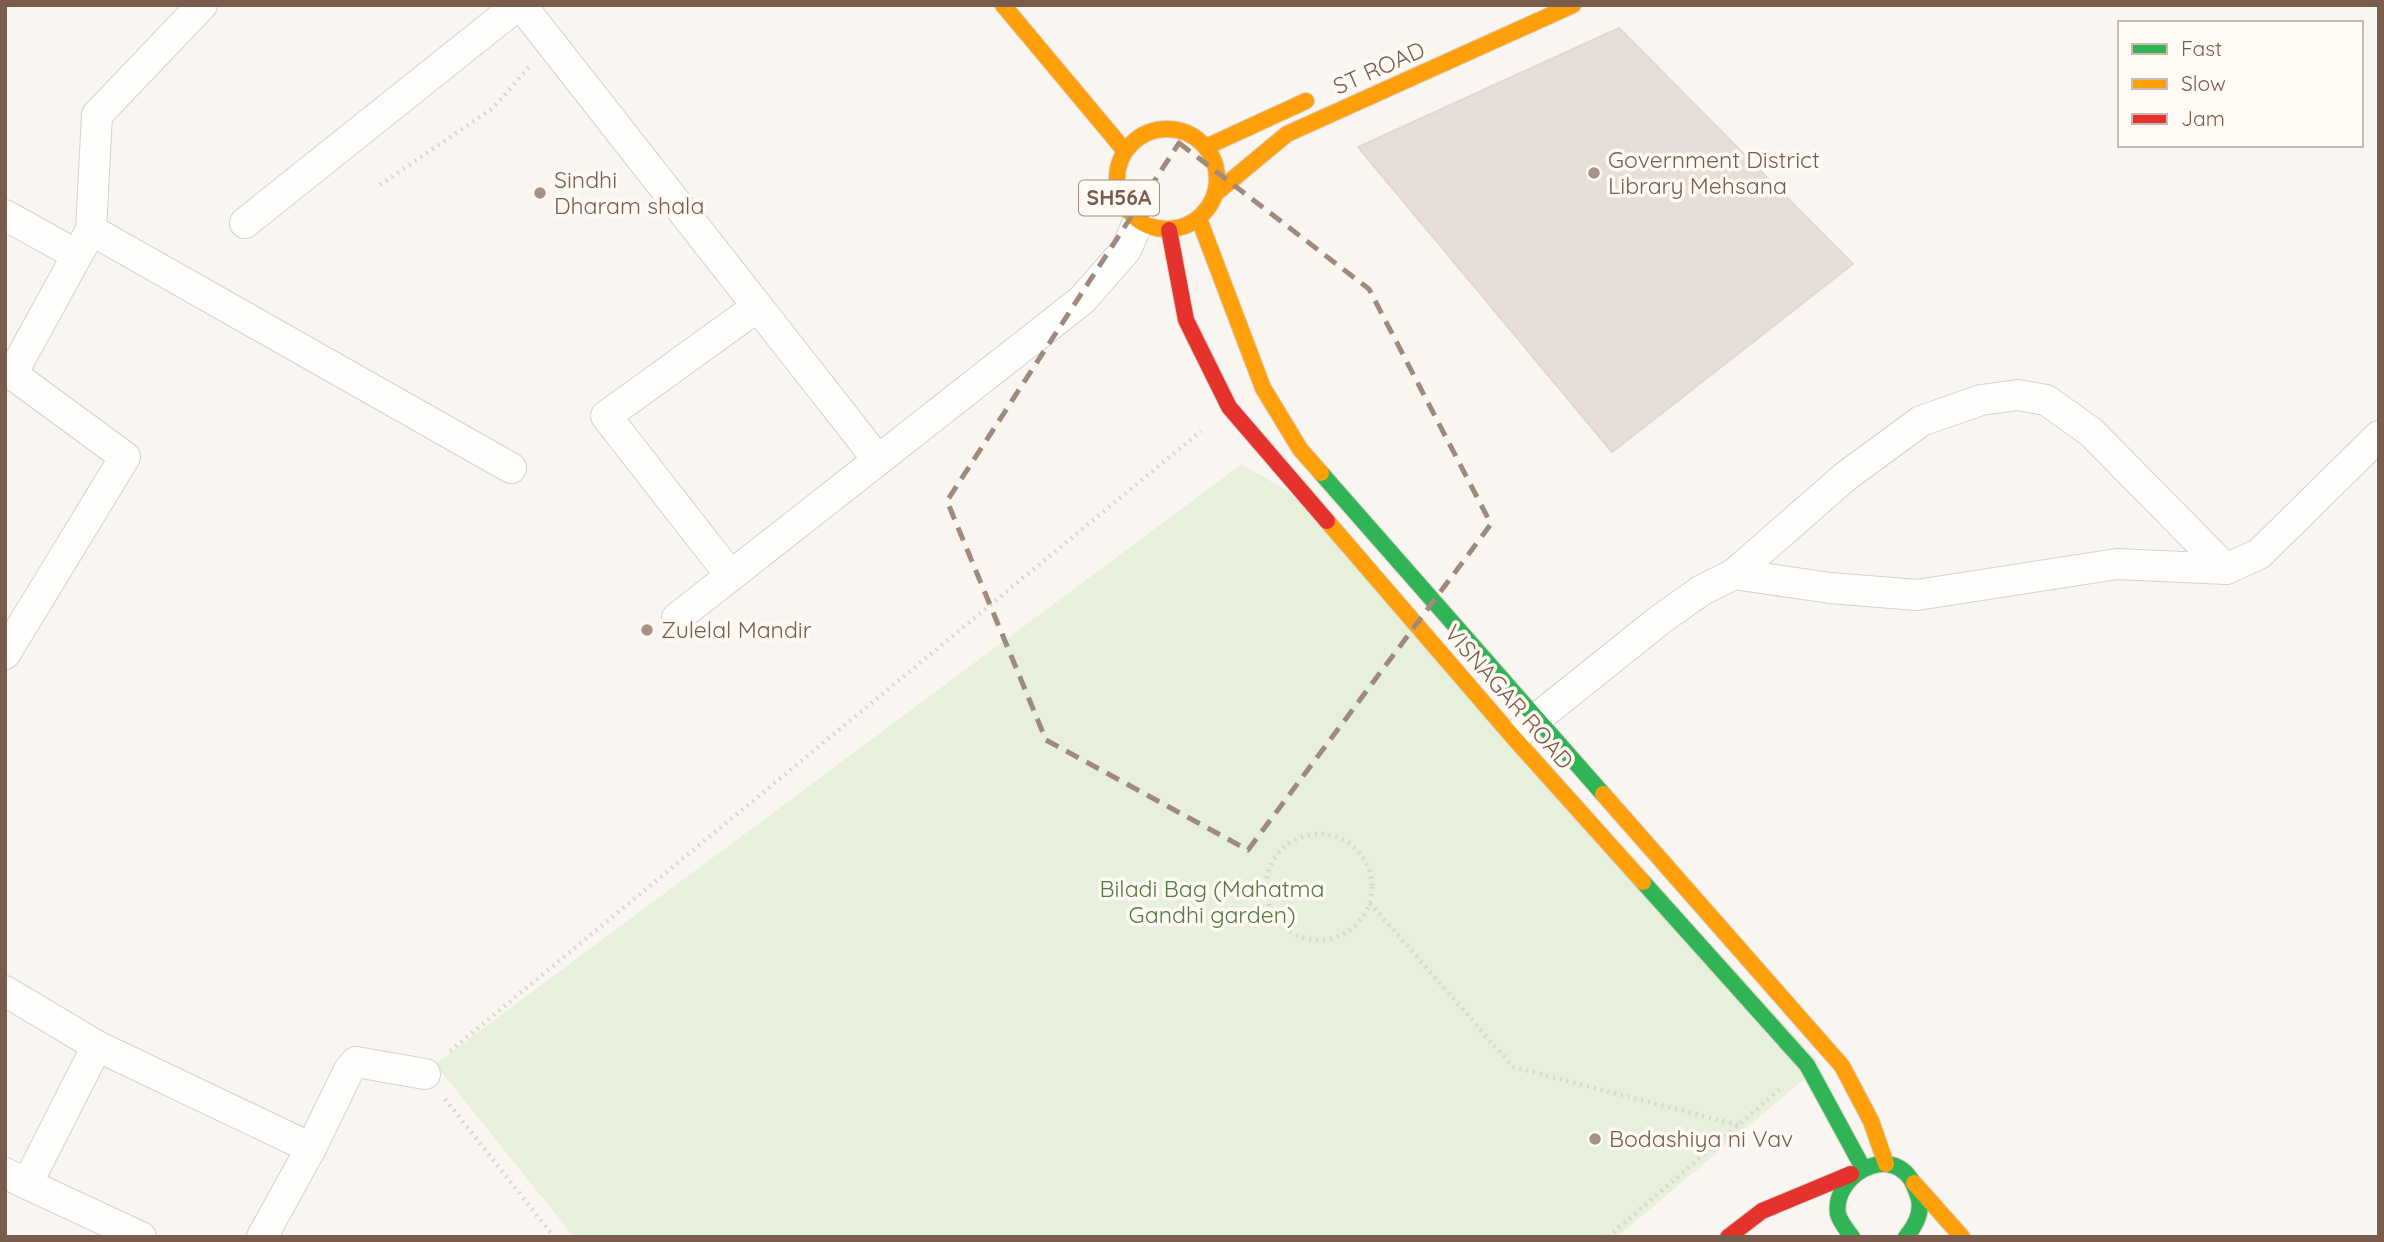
<svg xmlns="http://www.w3.org/2000/svg" width="2384" height="1242" font-family="Quicksand,sans-serif">
<rect width="100%" height="100%" fill="#f9f5f0"/>
<path fill="#e7f0db" d="M1242,464L1314,507L1821,1065L1617,1237H574L435,1064Z"/>
<path fill="#e6ded7" stroke="#e2d8d2" stroke-width="2" d="M1619,28L1853,264L1612,452L1358,147Z"/>
<g fill="none" stroke-linecap="round" stroke-linejoin="round">
<g stroke="#d7d1cb" stroke-width="32">
<g id="street">
<path d="M521,5L878,460"/>
<path d="M5,215L77,255"/>
<path d="M245,223L518,5"/>
<path d="M91,230L511,468"/>
<path d="M1734,574L1846,476L1921,421L1981,400L2018,395L2046,400L2091,432L2226,569"/>
<path d="M731,576L606,416L757,307"/>
<path d="M677,618L1082,300L1126,250L1138,222"/>
<path d="M5,654L125,457L12,374L91,230L97,115L202,5"/>
<path d="M1521,731L1661,619L1702,590L1734,574L1830,588L1917,595L2117,564L2226,569L2259,554L2379,436"/>
<path d="M5,991L97,1046"/>
<path d="M5,1173L27,1184"/>
<path d="M141,1237L27,1184L97,1046L311,1148"/>
<path d="M262,1237L311,1148L349,1070L356,1062L425,1074"/>
</g>
</g>
<g stroke="#d9d2cb" stroke-width="18">
<g id="fast">
<path d="M1321,473L1603,794"/>
<path d="M1643,882L1807,1065L1863,1168"/>
<path d="M1852,1237C1847,1230 1840,1222 1838,1214C1832,1178 1886,1144 1910,1178C1913,1182 1915,1188 1917,1193C1924,1209 1917,1224 1906,1237"/>
</g>
</g>
<g stroke="#d9d2cb" stroke-width="18">
<g id="slow">
<path d="M1003,5L1125,151"/>
<circle cx="1167" cy="179" r="50"/>
<path d="M1206,147L1306,101"/>
<path d="M1216,193L1287,134L1573,5"/>
<path d="M1199,219L1263,388L1300,449L1321,473"/>
<path d="M1327,521L1513,737L1643,882"/>
<path d="M1603,794L1842,1066L1871,1121L1886,1164"/>
<path d="M1914,1183L1962,1237"/>
</g>
</g>
<g stroke="#d9d2cb" stroke-width="18">
<g id="jam">
<path d="M1169,230L1186,320L1229,407L1327,521"/>
<path d="M1728,1237L1762,1211L1851,1174"/>
</g>
</g>
<g stroke="#dcd5d0" stroke-width="4.5" stroke-dasharray="2 5" stroke-linecap="butt">
<path d="M380,185L493,108L529,67"/>
<circle cx="1319" cy="887" r="53"/>
<path d="M1370,903L1513,1067L1738,1125"/>
<path d="M450,1051L1201,431"/>
<path d="M445,1099L554,1237"/>
<path d="M1608,1237L1780,1089"/>
</g>
<use href="#street" stroke="#fefefd" stroke-width="30"/>
<use href="#fast" stroke="#30b455" stroke-width="16"/>
<use href="#slow" stroke="#ff9f0a" stroke-width="16"/>
<use href="#jam" stroke="#e5322d" stroke-width="16"/>
</g>
<path fill="none" stroke="#9f8a7d" stroke-width="5" stroke-dasharray="14 9" stroke-linejoin="round" d="M1179,143L1369,289L1491,524L1248,850L1046,740L947,501Z"/>
<g fill="#a69286" stroke="#fffaf3" stroke-width="2.5">
<circle cx="1594" cy="173" r="7"/>
<circle cx="540" cy="193" r="7"/>
<circle cx="647" cy="630" r="7"/>
<circle cx="1595" cy="1139" r="7"/>
</g>
<g text-anchor="middle" stroke-width="7" stroke-linejoin="round" paint-order="stroke">
<rect fill="#fffaf3" stroke="#a28b7f" stroke-width="2" x="1079" y="180.5" width="80" height="35" rx="5"/>
<g font-size="21" font-weight="bold" fill="#7a5c4d">
<text x="1119" y="205">SH56A</text>
</g>
<g font-size="23" fill="#7a5c4d" stroke="#fffaf3">
<text transform="translate(1379 68) rotate(-24)" y="8">ST ROAD</text>
<text transform="translate(1509 697) rotate(49)" y="8">VISNAGAR ROAD</text>
</g>
<g font-size="23" fill="#7a5c4d" stroke="#fffaf3" text-anchor="start">
<text x="1608" y="168">Government District<tspan x="1608" dy="26">Library Mehsana</tspan></text>
<text x="554" y="188">Sindhi<tspan x="554" dy="26">Dharam shala</tspan></text>
<text x="661" y="638">Zulelal Mandir</text>
<text x="1609" y="1147">Bodashiya ni Vav</text>
</g>
<g font-size="23" fill="#537a41" stroke="#fffaf3">
<text x="1212" y="897">Biladi Bag (Mahatma<tspan x="1212" dy="26">Gandhi garden)</tspan></text>
</g>
</g>
<rect width="2384" height="1242" fill="none" stroke="#7a5c4d" stroke-width="14"/>
<rect x="2118" y="21" width="245" height="126" fill="#fffaf3" stroke="#cabbb1" stroke-width="2"/>
<rect x="2132" y="44" width="35" height="10" fill="#30b455" stroke="#cabbb1" stroke-width="2"/>
<text x="2181" y="56" font-size="21" fill="#7a5c4d">Fast</text>
<rect x="2132" y="79" width="35" height="10" fill="#ff9f0a" stroke="#cabbb1" stroke-width="2"/>
<text x="2181" y="91" font-size="21" fill="#7a5c4d">Slow</text>
<rect x="2132" y="114" width="35" height="10" fill="#e5322d" stroke="#cabbb1" stroke-width="2"/>
<text x="2181" y="126" font-size="21" fill="#7a5c4d">Jam</text>
</svg>
